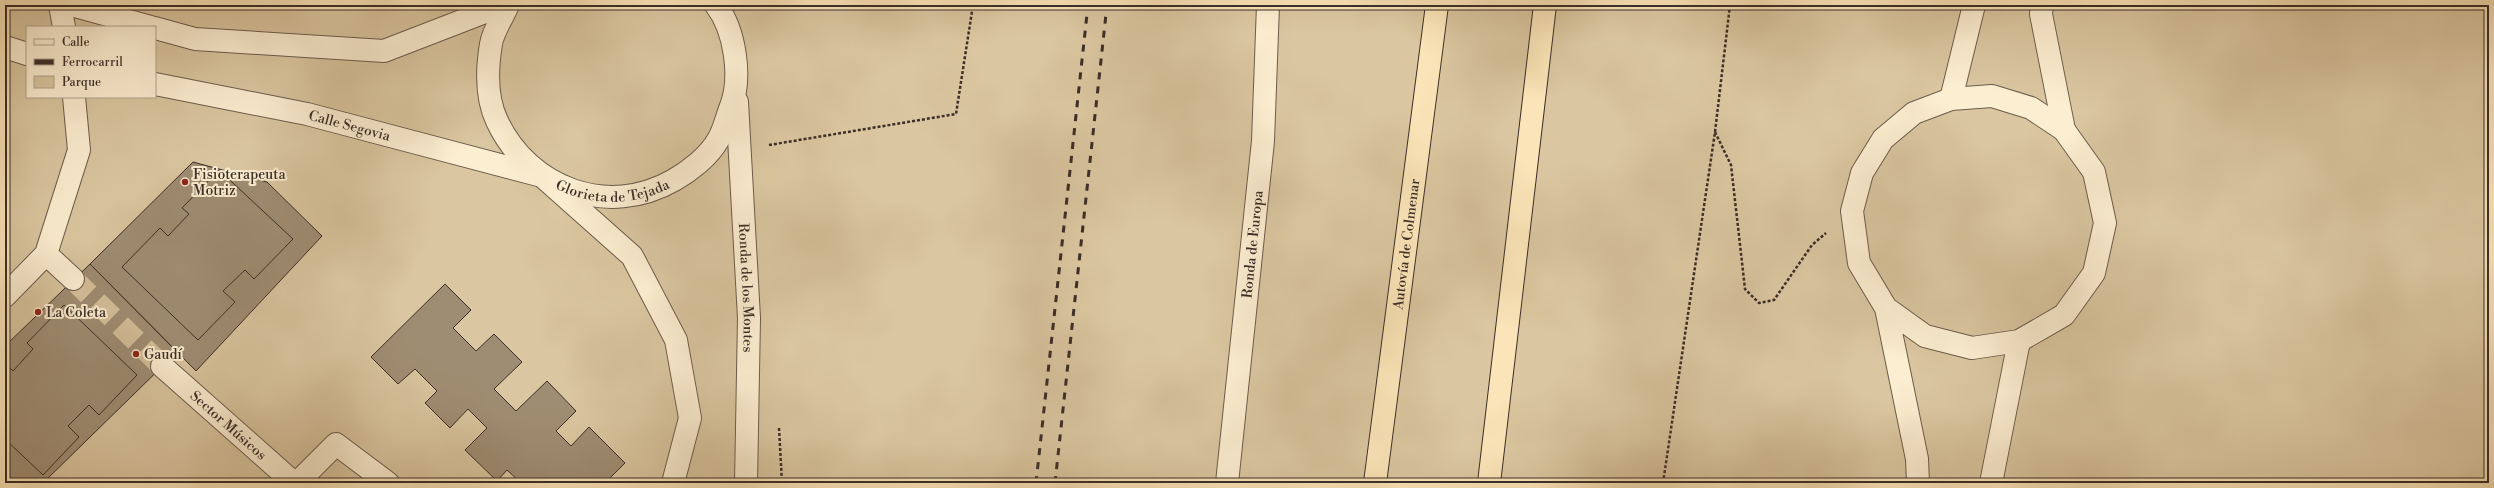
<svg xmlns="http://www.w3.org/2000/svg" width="2494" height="488" font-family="'Libre Bodoni',serif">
<rect width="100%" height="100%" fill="#fbe5b8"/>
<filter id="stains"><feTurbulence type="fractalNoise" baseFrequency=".005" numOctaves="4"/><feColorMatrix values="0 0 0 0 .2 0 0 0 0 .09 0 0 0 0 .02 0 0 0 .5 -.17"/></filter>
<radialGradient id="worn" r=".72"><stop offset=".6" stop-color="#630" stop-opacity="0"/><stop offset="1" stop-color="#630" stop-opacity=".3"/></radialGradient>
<path fill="#dac6a0" stroke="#8a7a64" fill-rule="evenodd" d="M5,5H2489V483H5ZM27,27H155V97H27Z"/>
<g fill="#9f8d73" stroke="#3b2e29">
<path d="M193,162L267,182L322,236L196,371L90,264Z"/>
<path d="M219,170L293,239L254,279L245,270L223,291L235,302L198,340L122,267L160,228L168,236L189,214L182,208Z"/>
<path d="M90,264L177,352L43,483H5V346Z"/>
<path d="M445,284L471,310L453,328L476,351L494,334L522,362L494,389L516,411L547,381L576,411L556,431L571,446L589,427L625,463L605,483H521L507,470L497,481L465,450L487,428L468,409L450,428L425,403L437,391L415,369L398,384L371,357Z"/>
<path d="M64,305L137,375L99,415L89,405L68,426L79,437L43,475L5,439V363L13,371L33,349L27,343Z"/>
</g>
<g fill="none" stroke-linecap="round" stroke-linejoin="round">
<path stroke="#d5c09b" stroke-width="22" stroke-dasharray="22 11" stroke-linecap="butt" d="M73,279L162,366"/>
<g stroke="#6b5c4d" stroke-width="24">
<g id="minor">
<path d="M60,5L64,27"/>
<path d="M71,5L151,27"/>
<path id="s1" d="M508,5C503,17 493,31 491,44C487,68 486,98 497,121C529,189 608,218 674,180C690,171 709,156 718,140C724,130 727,116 731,106C742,77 735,30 716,5"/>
<path d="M2042,5L2041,14L2064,130"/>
<path d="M155,28L195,39L384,51L503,5"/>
<path d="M5,47L27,54"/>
<path id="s2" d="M155,84L307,114L542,176L632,256L676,340L690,418L673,483"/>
<path d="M1951,99L1974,5"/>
<path id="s3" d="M737,102L749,318L746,483"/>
<path d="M46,254L73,279"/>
<path d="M5,296L46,254L79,150L74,97"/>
<path d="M1886,308L1925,336L1972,348L2019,341L2064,315L2094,273L2105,223L2094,172L2064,130L2031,108L1992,96L1951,99L1914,113L1883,139L1862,173L1852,211L1859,263L1886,308L1917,459L1918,483"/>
<path id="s4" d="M162,366L294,483"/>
<path d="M297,483L336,444L388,483"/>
<path id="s5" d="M1227,483L1263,141L1268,5"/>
<path d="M1991,483L2019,341"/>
</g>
</g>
<g stroke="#3b2e29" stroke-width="24">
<g id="highway">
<path id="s6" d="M1375,483L1437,5"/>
<path d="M1489,483L1545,5"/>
</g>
</g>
<g stroke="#3b2e29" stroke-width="2.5" stroke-dasharray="3 2" stroke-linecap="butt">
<path d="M1715,132L1731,165L1745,289L1759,303L1774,300L1812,245L1826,233"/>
<path d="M769,145L956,114L973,5"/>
<path d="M779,428L782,483"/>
<path d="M1663,483L1715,132L1730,5"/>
</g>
<use href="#minor" stroke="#fceed1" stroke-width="22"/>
<use href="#highway" stroke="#fbe5b8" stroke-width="22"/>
<g stroke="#3b2e29" stroke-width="3" stroke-dasharray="7 7" stroke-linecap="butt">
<path d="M1036,483L1088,5"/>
<path d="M1055,483L1107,5"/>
</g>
</g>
<g fill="#8f2418" stroke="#fceed1" stroke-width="1.5">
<circle cx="185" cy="182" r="4"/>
<circle cx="38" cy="312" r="4"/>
<circle cx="136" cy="354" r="4"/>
</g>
<g text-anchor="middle" stroke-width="4" stroke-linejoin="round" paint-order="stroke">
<g font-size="14" fill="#3b2e29" stroke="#fceed1">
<text dy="5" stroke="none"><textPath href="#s2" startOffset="199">Calle Segovia</textPath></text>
<text dy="5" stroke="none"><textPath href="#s1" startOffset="267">Glorieta de Tejada</textPath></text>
<text dy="5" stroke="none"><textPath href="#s5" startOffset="240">Ronda de Europa</textPath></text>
<text dy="5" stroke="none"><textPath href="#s6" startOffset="241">Autovía de Colmenar</textPath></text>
<text dy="5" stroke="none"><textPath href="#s3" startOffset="186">Ronda de los Montes</textPath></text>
<text dy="5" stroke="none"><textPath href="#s4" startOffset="89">Sector Músicos</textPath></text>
</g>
<g font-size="14" fill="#3b2e29" stroke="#fceed1" text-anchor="start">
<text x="193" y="179">Fisioterapeuta<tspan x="193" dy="16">Motriz</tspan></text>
<text x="46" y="317">La Coleta</text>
<text x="144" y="359">Gaudí</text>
</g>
</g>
<rect width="2494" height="488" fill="none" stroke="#fbe5b8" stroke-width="20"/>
<rect x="6" y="6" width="2482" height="476" fill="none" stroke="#3b2e29" stroke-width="2"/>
<rect x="10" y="10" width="2474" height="468" fill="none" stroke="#3b2e29"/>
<rect x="26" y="26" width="130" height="72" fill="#fceed1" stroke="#afa18e"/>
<rect x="34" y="39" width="20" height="6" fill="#fceed1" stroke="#afa18e"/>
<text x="62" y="46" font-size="12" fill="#3b2e29">Calle</text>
<rect x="34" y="59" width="20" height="6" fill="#3b2e29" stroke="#afa18e"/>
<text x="62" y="66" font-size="12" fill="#3b2e29">Ferrocarril</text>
<rect x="34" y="76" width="20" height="12" fill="#dac6a0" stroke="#afa18e"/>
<text x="62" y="86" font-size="12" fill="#3b2e29">Parque</text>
<rect width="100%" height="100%" filter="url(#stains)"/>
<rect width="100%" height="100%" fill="url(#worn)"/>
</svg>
